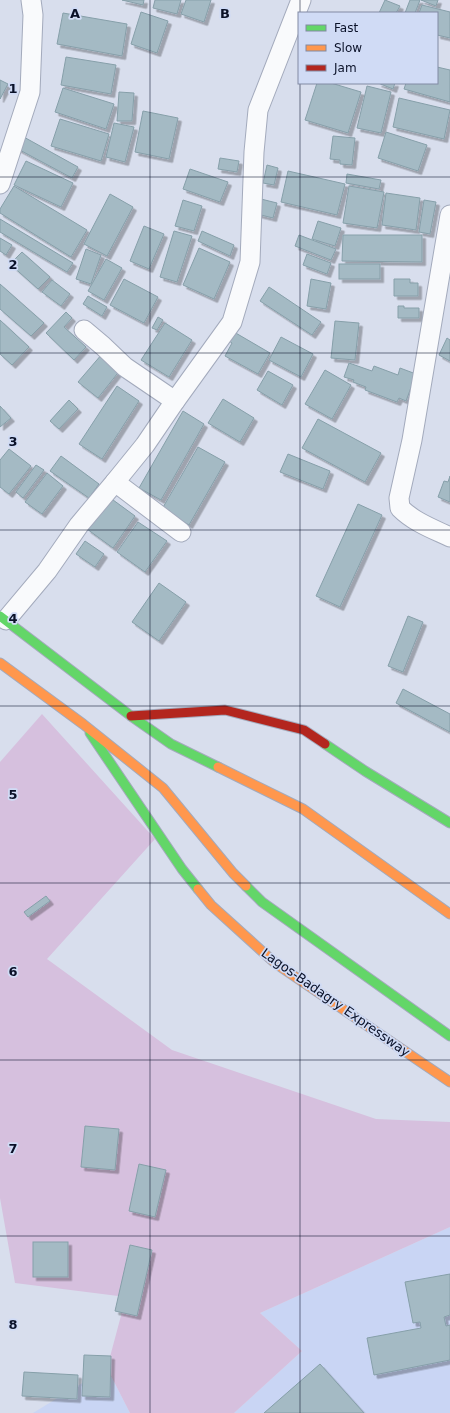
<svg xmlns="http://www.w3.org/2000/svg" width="450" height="1413" font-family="'DejaVu Sans',sans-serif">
<defs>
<filter id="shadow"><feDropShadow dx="3.5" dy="3.5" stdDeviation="0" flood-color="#0004"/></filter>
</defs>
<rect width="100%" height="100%" fill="#d8deed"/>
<g fill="#c9d5f4">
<path d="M450,1227V1413H234L302,1351L260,1313Z"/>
<path d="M107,1368L130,1413H33Z"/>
</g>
<path fill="#d6c0de" d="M42,714L155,839L47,959L172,1050L376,1119L450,1122V1227L260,1313L302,1351L234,1413H130L107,1368L126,1297L15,1283L0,1198V762Z"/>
<g fill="#a4bac4" stroke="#869fa9" filter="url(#shadow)">
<path d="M122,0H144L143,5Z"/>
<path d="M155,0H181L177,14L153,8Z"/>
<path d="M186,0H211L204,22L181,14Z"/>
<path d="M385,0L400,6L396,13H379Z"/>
<path d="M410,0H420L415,13H405Z"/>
<path d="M421,0H438L436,6Z"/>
<path d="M422,5L450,12V38L437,35V13H419Z"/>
<path d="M141,12L168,21L157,53L131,44Z"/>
<path d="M63,13L127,24L122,56L57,44Z"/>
<path d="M66,57L116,65L111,94L61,85Z"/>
<path d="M437,67L450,70V102L404,89L406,83H437Z"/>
<path d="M0,80L8,84L0,99Z"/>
<path d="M317,83H331L361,92L348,133L305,120Z"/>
<path d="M378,83H395L393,89Z"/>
<path d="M367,86L391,92L381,133L357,128Z"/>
<path d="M63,88L114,104L106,129L55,112Z"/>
<path d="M119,92L134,93L132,121H117Z"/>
<path d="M399,98L450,110L444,139L393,127Z"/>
<path d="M143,111L178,118L169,159L135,152Z"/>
<path d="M60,119L109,134L101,161L51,146Z"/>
<path d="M114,123L134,127L125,162L106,157Z"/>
<path d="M386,132L427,145L418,171L378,158Z"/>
<path d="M22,136L78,167L72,178L16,148Z"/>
<path d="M333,136L355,138L352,165L340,164V160L330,159Z"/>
<path d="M220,158L239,161L237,172L218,169Z"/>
<path d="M26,161L73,183L61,207L14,185Z"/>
<path d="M267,165L278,168L274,185L263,183Z"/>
<path d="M190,169L228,182L220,202L183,189Z"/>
<path d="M288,171L345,184L337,215L281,202Z"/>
<path d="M347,174L381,180L379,189L346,183Z"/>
<path d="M14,186L87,230L71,257L0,213V209Z"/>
<path d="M349,186L384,192L377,228L343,223Z"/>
<path d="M386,193L420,198L416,230L382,225Z"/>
<path d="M110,194L133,207L107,256L84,244Z"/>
<path d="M261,199L277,203L273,218L257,214Z"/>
<path d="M183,200L202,206L194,231L175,226Z"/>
<path d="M424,200L436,202L430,234L419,232Z"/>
<path d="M0,219L73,263L67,272L0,232Z"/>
<path d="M318,221L341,228L335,246L312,239Z"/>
<path d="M144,226L164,234L149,269L130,261Z"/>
<path d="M174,231L192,236L177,282L160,277Z"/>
<path d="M202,231L234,245L230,256L198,241Z"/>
<path d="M299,235L336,249L331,260L295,246Z"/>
<path d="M343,235H422V262L342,261Z"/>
<path d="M0,238L12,245L6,255L0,251Z"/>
<path d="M199,248L230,262L214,299L183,285Z"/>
<path d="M86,249L101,255L91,284L76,279Z"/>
<path d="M22,252L50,277L38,289L10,264Z"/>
<path d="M307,254L331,263L327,274L303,265Z"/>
<path d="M106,259L122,268L104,300L88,291Z"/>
<rect x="339" y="264" width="41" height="15"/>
<path d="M124,279L158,297L144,323L110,305Z"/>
<path d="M311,279L331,283L326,309L307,306Z"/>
<path d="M394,279H410V283H418V296H394Z"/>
<path d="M52,280L70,294L61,306L42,292Z"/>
<path d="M0,284L44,323L31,336L0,309Z"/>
<path d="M269,287L321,322L312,335L260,301Z"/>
<path d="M88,296L107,307L102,316L83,304Z"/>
<path d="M398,306H404V308H419V318H398Z"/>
<path d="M66,312L72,318L64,327L86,347L74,360L46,333Z"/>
<path d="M158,317L163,320L157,330L152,328Z"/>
<path d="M0,320L29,347L12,365L0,354Z"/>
<path d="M335,321L359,323L355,360L331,358Z"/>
<path d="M165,323L192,340L169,377L141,360Z"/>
<path d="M234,332L270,353L258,374L225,356L232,343L229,341Z"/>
<path d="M281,337L313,354L301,377L269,360Z"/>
<path d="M447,338L450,340V361L439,355Z"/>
<path d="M102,354L121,369L98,398L78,382Z"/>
<path d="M349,363L372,371L374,366L398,375L400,368L416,374L406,401L399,398L397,402L365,390L366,387L353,382L354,380L344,377Z"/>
<path d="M325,370L351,385L332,419L305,404Z"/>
<path d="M268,371L293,385L282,405L257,390Z"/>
<path d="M117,386L139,401L102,459L79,444Z"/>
<path d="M223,399L254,418L240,442L208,423Z"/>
<path d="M69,400L78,409L59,429L50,421Z"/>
<path d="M0,406L11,418L0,427Z"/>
<path d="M183,411L204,424L161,500L139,488Z"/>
<path d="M318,419L381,453L365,482L302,448Z"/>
<path d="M198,447L225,462L189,525L162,509Z"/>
<path d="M9,449L31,466L9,494L0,487V460Z"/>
<path d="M288,454L330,471L323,489L280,472Z"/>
<path d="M61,456L99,484L89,498L50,471Z"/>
<path d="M36,465L44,470L23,498L16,492Z"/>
<path d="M47,473L63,486L42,514L25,502Z"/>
<path d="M450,476V502L438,497L444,481L448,482Z"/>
<path d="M109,497L135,516L113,548L87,529Z"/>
<path d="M358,504L382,515L340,607L316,596Z"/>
<path d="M138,522L167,541L145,572L117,552Z"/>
<path d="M85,541L104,554L95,567L76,554Z"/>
<path d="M159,583L186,602L159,641L132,622Z"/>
<path d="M408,616L423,622L403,672L388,666Z"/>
<path d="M403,689L450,714V732L396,703Z"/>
<path d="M46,896L50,901L28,917L24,912Z"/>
<path d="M85,1126L119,1129L115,1170L81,1167Z"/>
<path d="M139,1164L166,1170L155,1217L129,1211Z"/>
<rect x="33" y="1242" width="35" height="35"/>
<path d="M130,1245L152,1250L137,1316L115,1311Z"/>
<path d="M450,1274V1315L444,1317L446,1326L450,1325V1360L374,1375L367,1338L421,1328L420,1322L413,1323L405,1282Z"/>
<path d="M84,1355L111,1356L110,1397L82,1396Z"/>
<path d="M320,1364L364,1413H264Z"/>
<path d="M24,1372L78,1375L77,1399L22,1396Z"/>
</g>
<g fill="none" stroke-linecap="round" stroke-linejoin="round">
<g stroke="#a3aabc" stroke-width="21">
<g id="street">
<path d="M0,184L30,92L33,15L31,0"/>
<path d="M450,215L412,440L399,498L400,508C414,522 433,529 450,537"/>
<path d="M84,330L103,346L125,367L175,401"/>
<path d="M181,532L115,482L145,445L175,401L232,322L250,262L254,152L258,110L301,0"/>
<path d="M6,620L47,571L79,525L115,482"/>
</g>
</g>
<g stroke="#a3aabc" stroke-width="11">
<g id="fast">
<path d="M0,616L131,716L171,744L218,767"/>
<path d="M90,733L182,869L198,889"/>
<path d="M325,744L365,771L450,823"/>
<path d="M246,886L262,902L450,1036"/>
</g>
</g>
<g stroke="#a3aabc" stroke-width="11">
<g id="slow">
<path d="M0,663L83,724L163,788L233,873L246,886"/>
<path d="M218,767L303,809L450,914"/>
<path d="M198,889L211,905L275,963L450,1082"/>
</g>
</g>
<g stroke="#a3aabc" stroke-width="11">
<path id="jam" d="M131,716L225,710L304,730L325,744"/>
</g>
<use href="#street" stroke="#f9fafc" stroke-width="19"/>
<use href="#fast" stroke="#63d668" stroke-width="9"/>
<use href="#slow" stroke="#ff974d" stroke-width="9"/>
<use href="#jam" stroke="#b3261e" stroke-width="9"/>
</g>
<path fill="none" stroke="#0a1128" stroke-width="1" stroke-opacity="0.55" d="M150,0V1413M300,0V13M300,83V1413M0,177H450M0,353H450M0,530H450M0,706H450M0,883H450M0,1060H450M0,1236H450"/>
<g text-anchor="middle" stroke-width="3.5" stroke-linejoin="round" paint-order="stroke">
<g font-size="13" fill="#0a1128" stroke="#d0dbf5">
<text transform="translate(336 1002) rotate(35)" y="5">Lagos-Badagry Expressway</text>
</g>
</g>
<g font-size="13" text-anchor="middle" font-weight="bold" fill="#0a1128" stroke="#d0dbf5" stroke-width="3.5" stroke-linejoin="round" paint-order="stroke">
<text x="75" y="18">A</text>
<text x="225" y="18">B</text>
<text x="13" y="93">1</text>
<text x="13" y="269">2</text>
<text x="13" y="446">3</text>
<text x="13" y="623">4</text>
<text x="13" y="799">5</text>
<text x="13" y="976">6</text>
<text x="13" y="1153">7</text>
<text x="13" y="1329">8</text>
</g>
<rect x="298" y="12" width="140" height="72" fill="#d0dbf5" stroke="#818aa3"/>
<rect x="306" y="25" width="20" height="6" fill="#63d668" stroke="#818aa3"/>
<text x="334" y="32" font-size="12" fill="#0a1128">Fast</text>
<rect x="306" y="45" width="20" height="6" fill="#ff974d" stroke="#818aa3"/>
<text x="334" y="52" font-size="12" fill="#0a1128">Slow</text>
<rect x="306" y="65" width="20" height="6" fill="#b3261e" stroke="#818aa3"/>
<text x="334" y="72" font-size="12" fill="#0a1128">Jam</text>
</svg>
